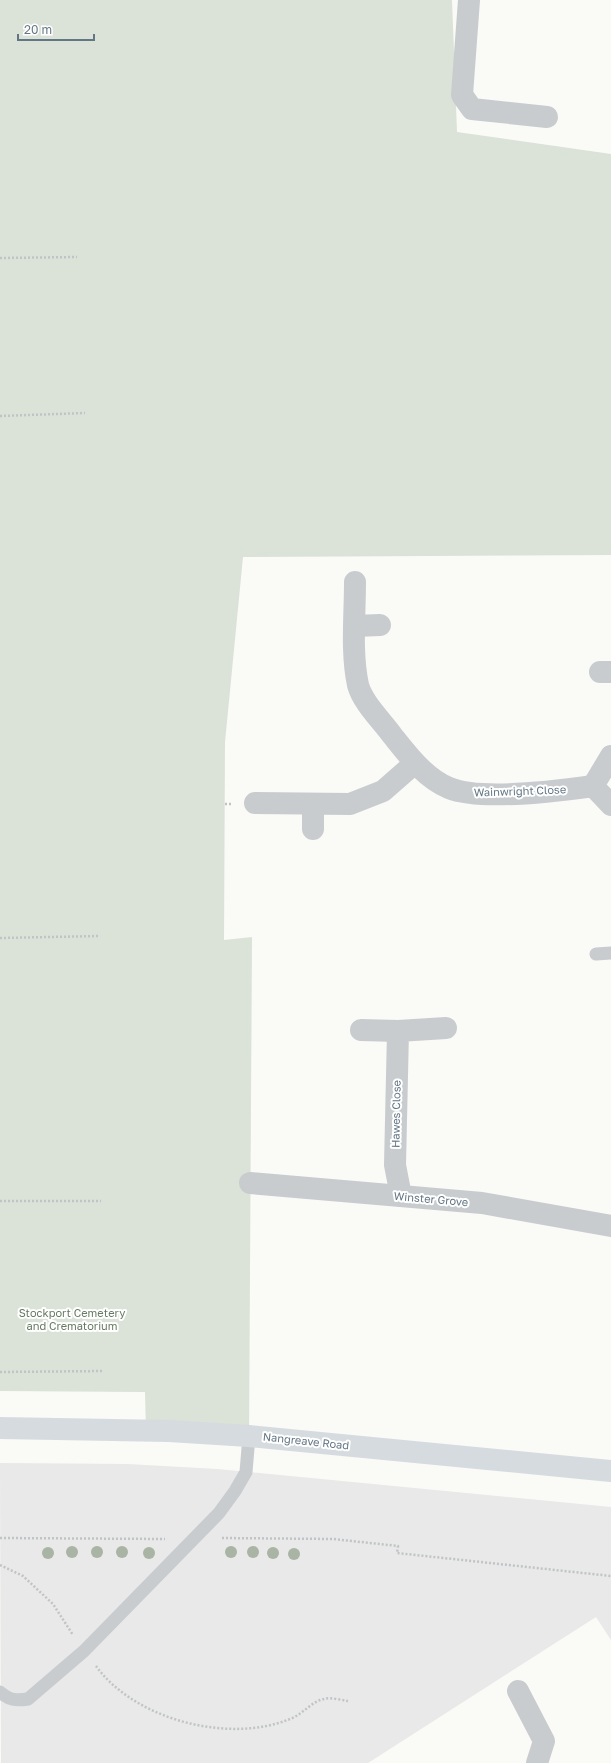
<svg xmlns="http://www.w3.org/2000/svg" width="611" height="1763" font-family="'Golos Text',sans-serif">
<rect width="100%" height="100%" fill="#fafaf7"/>
<path fill="#e8e9e8" d="M0,1463L127,1464L217,1469L611,1507V1640L596,1617L368,1763H1Z"/>
<path fill="#dbe2d8" d="M0,0H452L457,132L611,154V555L243,557L225,742L224,940L252,937L249,1436L146,1431L145,1392L0,1391Z"/>
<g fill="none" stroke-linecap="round" stroke-linejoin="round">
<g stroke="#c1c4c6" stroke-width="2.5" stroke-dasharray="2 2" stroke-linecap="butt">
<path d="M0,258L77,257"/>
<path d="M0,416L85,413"/>
<path d="M225,804H233"/>
<path d="M0,938L99,936"/>
<path d="M0,1201H101"/>
<path d="M0,1372L104,1371"/>
<path d="M0,1538L165,1539"/>
<path d="M222,1538L333,1539L398,1546L397,1553L611,1576"/>
<path d="M0,1565L23,1576L53,1604L73,1635"/>
<path d="M96,1666C135,1720 229,1744 290,1719C302,1715 312,1701 324,1699C331,1697 341,1700 348,1701"/>
</g>
<g stroke="#c8cccf" stroke-width="13">
<path d="M596,954L611,953"/>
<path d="M0,1692C9,1700 16,1701 28,1699L84,1651L219,1513L235,1491L246,1472L249,1436"/>
</g>
<g stroke="#c8cccf" stroke-width="22">
<path d="M469,0L462,95L472,109L547,117"/>
<path d="M355,582C355,616 351,652 358,685C363,703 381,720 392,735C408,755 425,778 449,788C481,801 558,791 593,786"/>
<path d="M355,626L380,625"/>
<path d="M600,672H611"/>
<path d="M611,756L593,786L611,805"/>
<path d="M255,803L350,804L383,791L415,763"/>
<path d="M313,804V829"/>
<path d="M361,1030L398,1031"/>
<path d="M250,1183L482,1203L611,1226"/>
<path d="M401,1196L395,1165L398,1031L446,1028"/>
<path d="M518,1691L544,1741L537,1763"/>
</g>
<path stroke="#d6dbdf" stroke-width="22" d="M0,1428L169,1431L249,1436L611,1471"/>
</g>
<g fill="#a9b4a5">
<circle cx="72" cy="1552" r="6"/>
<circle cx="97" cy="1552" r="6"/>
<circle cx="122" cy="1552" r="6"/>
<circle cx="231" cy="1552" r="6"/>
<circle cx="253" cy="1552" r="6"/>
<circle cx="48" cy="1553" r="6"/>
<circle cx="149" cy="1553" r="6"/>
<circle cx="273" cy="1553" r="6"/>
<circle cx="294" cy="1554" r="6"/>
</g>
<g text-anchor="middle" stroke-width="4" stroke-linejoin="round" paint-order="stroke">
<g font-size="11" fill="#637684" stroke="#fff">
<text transform="translate(520 791) rotate(-2)" y="4">Wainwright Close</text>
<text transform="translate(396 1114) rotate(-89)" y="4">Hawes Close</text>
<text transform="translate(431 1199) rotate(5)" y="4">Winster Grove</text>
<text transform="translate(306 1441) rotate(6)" y="4">Nangreave Road</text>
</g>
<g font-size="11" fill="#677b62" stroke="#fff">
<text x="72" y="1317">Stockport Cemetery<tspan x="72" dy="13">and Crematorium</tspan></text>
</g>
</g>
<path d="M18 34v6h76v-6" fill="none" stroke="#637684" stroke-width="2"/>
<text x="24" y="34" font-size="12" fill="#637684" stroke="#ffffff" stroke-width="3" paint-order="stroke">20 m</text>
</svg>
